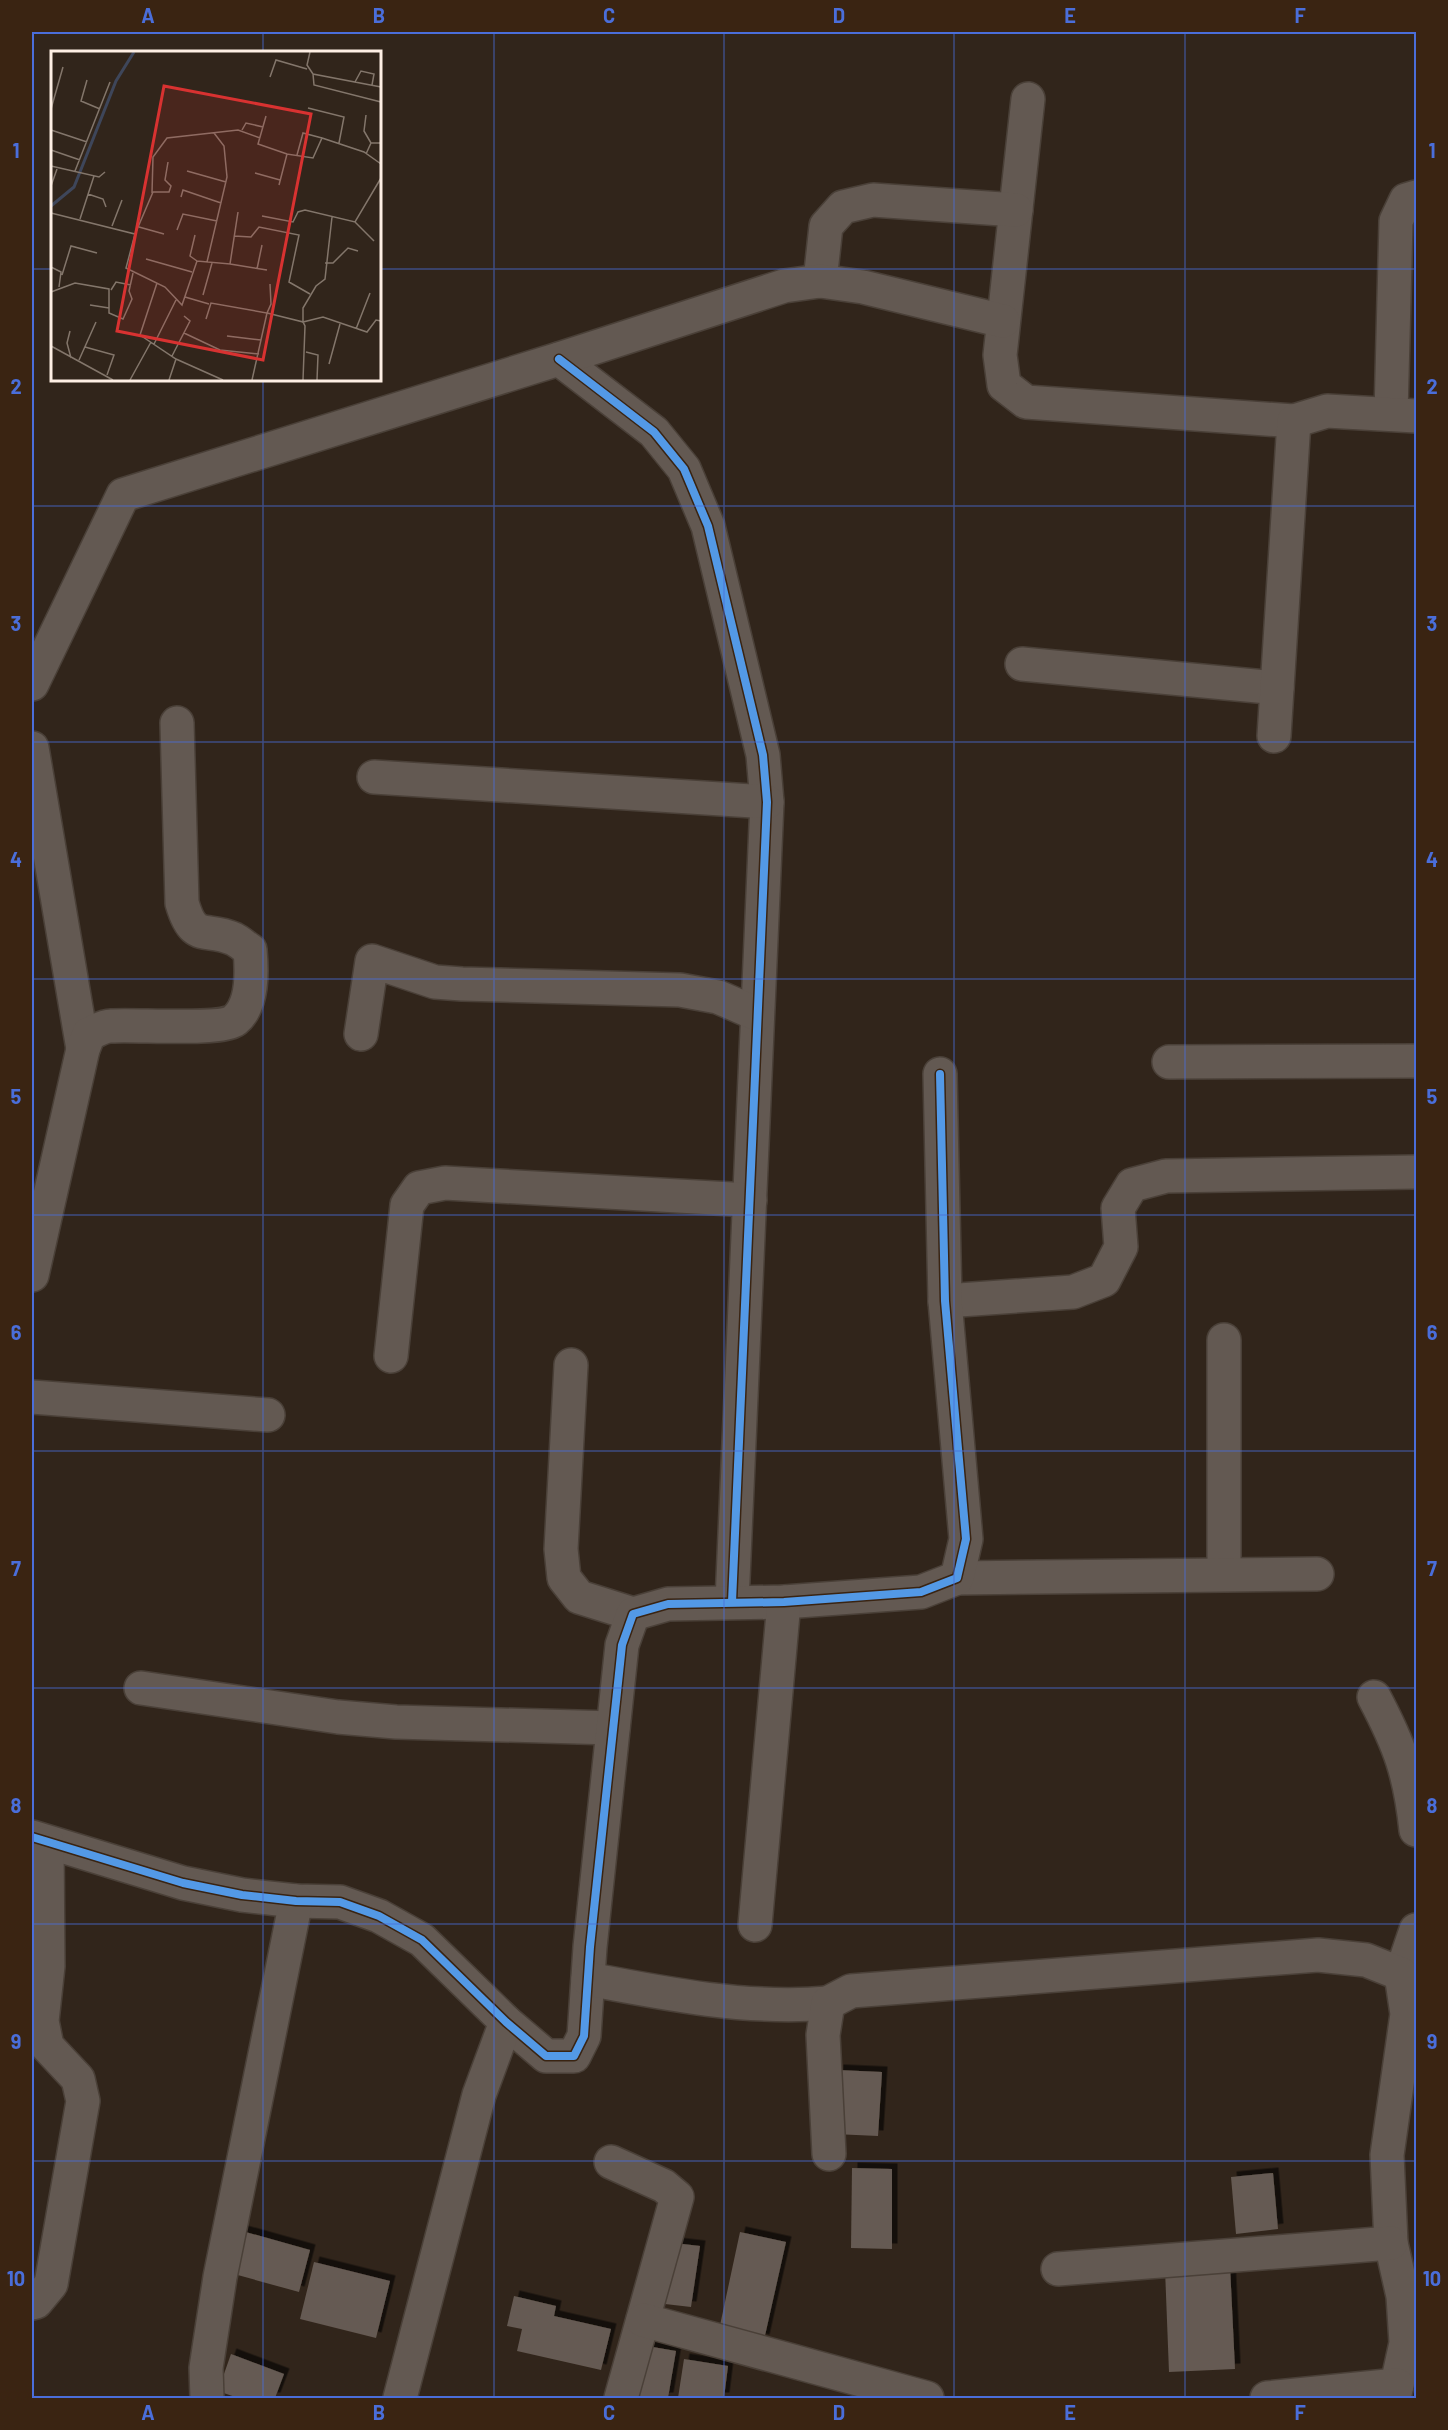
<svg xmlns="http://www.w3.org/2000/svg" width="1448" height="2430" font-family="Barlow,sans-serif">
<defs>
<filter id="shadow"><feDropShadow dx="5.5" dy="-5.5" stdDeviation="0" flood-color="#0009"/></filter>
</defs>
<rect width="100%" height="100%" fill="#31251b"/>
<g fill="#655a52" filter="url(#shadow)">
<path d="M838,2070L882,2072L878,2136L834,2134Z"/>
<path d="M852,2168L892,2169V2249L851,2248Z"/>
<path d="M1273,2173L1278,2229L1236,2234L1231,2177Z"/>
<path d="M235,2229L310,2250L299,2292L223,2271Z"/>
<path d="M740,2232L786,2242L764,2340L719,2330Z"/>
<path d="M674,2243L700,2246L691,2307L665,2304Z"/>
<path d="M314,2262L390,2281L376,2338L300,2319Z"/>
<path d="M1230,2266L1235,2369L1169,2372L1165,2269Z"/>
<path d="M514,2296L556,2306L554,2316L611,2329L601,2370L517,2351L522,2329L507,2326Z"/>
<path d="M647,2346L676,2351L668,2398H639Z"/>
<path d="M231,2354L284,2374L275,2398H238L218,2391Z"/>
<path d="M684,2359L728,2366L724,2398H678Z"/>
</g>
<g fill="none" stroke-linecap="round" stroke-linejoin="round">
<g stroke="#4a4038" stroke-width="36">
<g id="minor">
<path d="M1028,99L1000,355L1004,385L1026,402L1294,421"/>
<path d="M820,281L826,226L843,207L873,200L1016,210"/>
<path d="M559,359L654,432L684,469L708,526L763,755L767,802L732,1602"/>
<path d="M1391,414L1396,221L1406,200L1416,197"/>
<path d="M1022,664L1277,688"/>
<path d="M32,684L123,495L559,359L784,286L820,281L863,287L1003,321"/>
<path d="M1274,736L1294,421L1327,411L1416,416"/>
<path d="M32,748L83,1049"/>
<path d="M374,777L767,802"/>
<path d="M361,1034L372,961L435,982L462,984L680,990L718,997L757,1014"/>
<path d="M1169,1062L1416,1061"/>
<path d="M32,1275L83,1049L89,1034C96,1031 103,1026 111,1026C133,1024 222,1031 235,1020C253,1005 252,972 250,950C245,947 240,942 234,939C205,926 194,944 182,903L177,723"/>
<path d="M945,1301L1073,1292L1104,1280L1121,1247L1118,1208L1132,1185L1166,1176L1416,1172"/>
<path d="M391,1356L407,1205L419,1188L445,1183L750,1200"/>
<path d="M571,1365L561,1549L564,1578L579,1597L633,1614"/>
<path d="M32,1397L268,1415"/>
<path d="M1224,1574V1340"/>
<path d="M957,1578L1317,1574"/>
<path d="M141,1688L338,1717L396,1722L613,1728"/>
<path d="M1374,1697C1400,1746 1410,1774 1416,1830"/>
<path d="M32,1837L183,1883L242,1895L296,1901L340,1902L379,1916L422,1940L506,2022L546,2056H574L584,2036L590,1947L622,1645L633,1614L668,1604L784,1602L921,1592L957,1578L966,1539L945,1301L940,1074"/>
<path d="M755,1925L784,1602"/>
<path d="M1416,1930L1401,1974L1416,1976"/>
<path d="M588,1979C666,1994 749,2010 828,2003"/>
<path d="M829,2154L823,2035L828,2003L851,1991L1318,1955L1366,1960L1401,1974L1407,2014L1387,2155L1391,2243L1403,2296L1406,2343L1394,2398"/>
<path d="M611,2162L664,2186L677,2197L621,2398"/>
<path d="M1058,2269L1391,2243"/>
<path d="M32,2303L36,2302L51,2284L83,2101L78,2079L47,2046L42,2021L48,1966L47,1842"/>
<path d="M643,2320L927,2398"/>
<path d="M207,2398L206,2368L220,2277L296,1901"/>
<path d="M400,2398L479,2095L506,2022"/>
<path d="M1267,2398L1397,2385"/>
</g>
</g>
<use href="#minor" stroke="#635952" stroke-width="33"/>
<g stroke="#3a2412" stroke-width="11">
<g id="cycleway">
<path d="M559,359L654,432L684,469L708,526L763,755L767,802L732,1602"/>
<path d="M32,1837L183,1883L242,1895L296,1901L340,1902L379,1916L422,1940L506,2022L546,2056H574L584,2036L590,1947L622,1645L633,1614L668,1604L784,1602L921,1592L957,1578L966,1539L945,1301L940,1074"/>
</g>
</g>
<use href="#cycleway" stroke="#5399e6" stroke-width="8"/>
</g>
<path fill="none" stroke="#4a6eda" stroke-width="1.5" stroke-opacity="0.55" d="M263,32V52M494,32V2398M724,32V2398M954,32V2398M1185,32V2398M32,269H52M380,269H1416M263,380V2398M32,506H1416M32,742H1416M32,979H1416M32,1215H1416M32,1451H1416M32,1688H1416M32,1924H1416M32,2161H1416"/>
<g transform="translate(51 51)">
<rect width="330" height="330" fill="#31251b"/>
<path fill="none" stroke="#3e465a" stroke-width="3" d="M0,155L23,136L65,30L83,1"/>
<path fill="none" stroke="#83766b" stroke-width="1.5" d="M259,1L256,14L262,23L330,36M262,23L263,34L330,51M219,26L225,9L256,18M36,29L30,50L49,58M304,31L310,20L323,23L321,34M257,57L293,66L288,92M0,58L12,16M315,64L313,80L320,92M215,65L207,93L236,103M0,79L36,91M191,79L195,72L212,76M0,99L29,109M315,103L320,92H330M246,104L252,82L271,87M0,115L48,126L54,121M24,120L59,31M136,120L175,131M204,122L229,129M228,134L236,103L262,107L271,87L313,101L330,113M0,135L6,118M101,142L102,106L116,87L187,79L209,87M37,143L52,148L55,156M130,146L132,139L170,152M0,162L84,183L102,141H118L120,135L114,129L117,111M211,165L242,171L247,161L254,159L304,171L330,127M281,166L274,228L265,235L252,257V271L272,266L316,281L325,269L330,270M29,168L43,125M304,171L323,190M61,175L71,149M88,176L113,183M126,179L132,163L166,170M84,183L75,217L114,236L131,254L146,210L179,213L187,161M144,184L139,205L146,210M183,185L200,186L208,176L248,184L238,231L259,243M95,208L141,221M156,211L176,126L173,95L163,82M274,212H282L297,197L307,200M179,213L216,219M0,216L10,221L8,236M206,218L211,194M11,224L20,195L46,202M106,232L89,284L125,308L172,329M219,233L220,253L216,262L252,271L254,275L252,329M60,239L65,231L80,234M0,241L24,232L58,238V262L72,268L81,248L78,240L82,222M152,244L161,212M134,246L158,253M39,254L58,257M155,268L160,252L216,262L201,329M305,278L319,242M19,280L16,292L20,307M133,282L169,299L208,303M176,285L210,289M103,293L125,249M0,295L62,329M34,296L63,304L56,324M255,301L267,304L266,329M121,305L139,270L133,265M28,309L45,271M278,313L289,273M79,329L100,291M118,329L125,308"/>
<path fill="#d83231" fill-opacity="0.15" stroke="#d83231" stroke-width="3" d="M113,35L260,63L212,309L66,280Z"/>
<rect width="330" height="330" fill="none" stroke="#feefe4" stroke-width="3"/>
</g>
<rect width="1448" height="2430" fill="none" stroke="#3a2412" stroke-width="66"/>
<rect x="33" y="33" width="1382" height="2364" fill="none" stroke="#4a6eda" stroke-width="2"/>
<g font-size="20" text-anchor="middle" font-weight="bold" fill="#4a6eda">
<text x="148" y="23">A</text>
<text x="379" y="23">B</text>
<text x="609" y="23">C</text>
<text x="839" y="23">D</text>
<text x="1070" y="23">E</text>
<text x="1300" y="23">F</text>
<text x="16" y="158">1</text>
<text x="1432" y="158">1</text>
<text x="16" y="394">2</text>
<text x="1432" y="394">2</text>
<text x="16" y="631">3</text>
<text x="1432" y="631">3</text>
<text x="16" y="867">4</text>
<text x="1432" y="867">4</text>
<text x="16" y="1104">5</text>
<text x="1432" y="1104">5</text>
<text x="16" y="1340">6</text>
<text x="1432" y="1340">6</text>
<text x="16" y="1576">7</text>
<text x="1432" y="1576">7</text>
<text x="16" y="1813">8</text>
<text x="1432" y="1813">8</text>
<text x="16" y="2049">9</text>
<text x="1432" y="2049">9</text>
<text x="16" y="2286">10</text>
<text x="1432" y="2286">10</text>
<text x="148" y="2420">A</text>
<text x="379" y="2420">B</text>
<text x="609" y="2420">C</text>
<text x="839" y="2420">D</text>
<text x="1070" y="2420">E</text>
<text x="1300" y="2420">F</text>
</g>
</svg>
